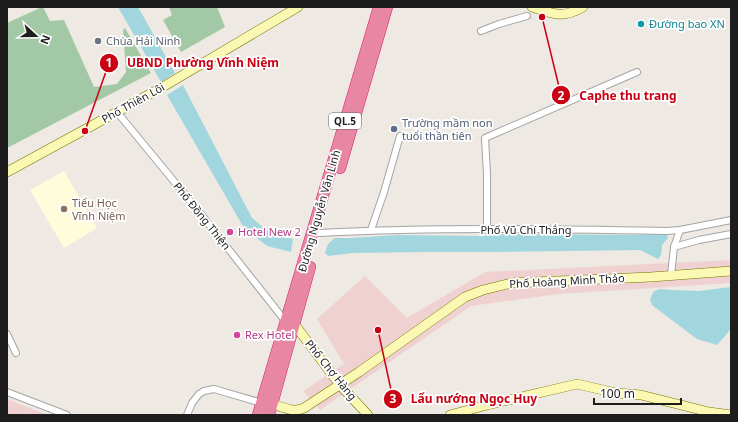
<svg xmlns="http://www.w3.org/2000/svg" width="738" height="422" font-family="'Noto Sans',sans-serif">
<rect width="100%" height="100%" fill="#eee9e2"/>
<g fill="#f0d1d2">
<path d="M731,260V283L558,294L471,306L320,410L303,391L344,364L317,319L365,276L407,318L485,272Z"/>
<path d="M7,399L48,415H7Z"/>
</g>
<path fill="#fffcdb" d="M64,171L97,228L64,248L30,190Z"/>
<g fill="#a3c8a5">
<path d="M42,7H43L50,21L64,20L94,87L117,84L126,72L123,30L125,28L151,73L7,148V23Z"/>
<path d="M169,7H217L225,27L181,52L163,20L172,15Z"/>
</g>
<g fill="#a1d6de">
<path d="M118,7H138L175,73L161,82Z"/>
<path d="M183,85L252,218L271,234L293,239L291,252L267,246L244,228L167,95Z"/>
<path d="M667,233L668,238L662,245L661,255L658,259L640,250L495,252H425L352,253L328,256L325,253L328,244L335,238H350L398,235L482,236L508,234L635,235Z"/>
<path d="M731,287V329L717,345L697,339L652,305L650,299L654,291L661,289L671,290L699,291Z"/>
</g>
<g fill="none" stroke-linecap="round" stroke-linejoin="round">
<g stroke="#a4a4a4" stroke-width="8">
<g id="street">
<path d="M481,31L499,24L527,16"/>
<path d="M117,112L200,213L286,322"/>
<path d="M371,230L384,192L400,136"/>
<path d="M487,230V174L485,138L637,72"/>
<path d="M320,233C435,227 551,229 666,231L680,230L731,220"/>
<path d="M674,247L699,240L731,234"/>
<path d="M671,275L674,247L680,230"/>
<path d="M7,334L16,353"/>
<path d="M7,392L67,415"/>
<path d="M187,415L192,403L199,394L204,391L214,389L262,403"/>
</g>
</g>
<g stroke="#747602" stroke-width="10">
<g id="secondary">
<path d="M532,7C553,14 562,19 583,7"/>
<path d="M7,172L161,88L298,7"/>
<path d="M295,325L340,385L368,415"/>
<path d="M272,404C282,407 294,413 304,408L359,372L465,297L483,290L511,283L651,277L731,271"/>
<path d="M450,415L487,405L577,384L616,393L641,395L709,412L731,415"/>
</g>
</g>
<g stroke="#dc1f72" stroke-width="12">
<g id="highway">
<path d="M340,168L387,7"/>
<path d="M258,415L379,7"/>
<path d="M269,415L310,267"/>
</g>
</g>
<use href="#street" stroke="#fff" stroke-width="6"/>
<use href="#secondary" stroke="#fbf8b4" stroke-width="9"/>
<use href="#highway" stroke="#e887a3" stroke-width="11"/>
</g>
<circle fill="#0f9aa8" stroke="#fff" stroke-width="1.5" cx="641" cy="24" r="4"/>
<circle fill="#6b7280" stroke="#fff" stroke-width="1.5" cx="98" cy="41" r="4"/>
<circle fill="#5c6f8a" stroke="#fff" stroke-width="1.5" cx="394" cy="129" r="4"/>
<circle fill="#8d6e63" stroke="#fff" stroke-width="1.5" cx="64" cy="209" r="4"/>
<g fill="#d1479c" stroke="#fff" stroke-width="1.5">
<circle cx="230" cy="232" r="4"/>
<circle cx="237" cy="335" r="4"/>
</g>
<g text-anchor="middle" stroke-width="3.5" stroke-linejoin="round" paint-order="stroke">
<rect fill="#fff" stroke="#616161" stroke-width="1" x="329" y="113" width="32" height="16" rx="3"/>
<g font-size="10" font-weight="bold" fill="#1d1d1d">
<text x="345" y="125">QL.5</text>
</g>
<g font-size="11" fill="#0d838f" stroke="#fff" text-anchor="start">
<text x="649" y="28">Đường bao XN</text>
</g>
<g font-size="11" fill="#5b616d" stroke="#fff" text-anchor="start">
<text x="106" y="45">Chùa Hải Ninh</text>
</g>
<g font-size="11" fill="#1d1d1d" stroke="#fff">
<text transform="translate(133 103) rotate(-29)" y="4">Phố Thiên Lôi</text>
<text transform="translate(319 211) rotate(-74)" y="4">Đường Nguyễn Văn Linh</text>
<text transform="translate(202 216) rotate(51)" y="4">Phố Đồng Thiện</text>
<text x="526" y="234">Phố Vũ Chí Thắng</text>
<text transform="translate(567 281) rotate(-3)" y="4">Phố Hoàng Minh Thảo</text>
<text transform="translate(331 370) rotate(51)" y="4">Phố Chợ Hàng</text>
</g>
<g font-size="11" fill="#4e5e75" stroke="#fff" text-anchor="start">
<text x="402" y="127">Trường mầm non<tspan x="402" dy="13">tuổi thần tiên</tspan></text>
</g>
<g font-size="11" fill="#785e54" stroke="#fff" text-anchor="start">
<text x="72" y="207">Tiểu Học<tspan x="72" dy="13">Vĩnh Niệm</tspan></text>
</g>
<g font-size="11" fill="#b23c85" stroke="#fff" text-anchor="start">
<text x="238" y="236">Hotel New 2</text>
<text x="245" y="339">Rex Hotel</text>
</g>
</g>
<path fill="none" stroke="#ca0013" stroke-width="1.5" d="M85 131L109 63M542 17L561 95M378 330L393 399"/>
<g fill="#ca0013" stroke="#fff" stroke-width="1.5">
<circle cx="85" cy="131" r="4"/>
<circle cx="542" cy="17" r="4"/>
<circle cx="378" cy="330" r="4"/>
<circle cx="109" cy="63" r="10"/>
<circle cx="561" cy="95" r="10"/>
<circle cx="393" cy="399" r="10"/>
</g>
<g font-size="12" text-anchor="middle" font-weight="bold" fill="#fff">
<text x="109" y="67">1</text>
<text x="561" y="100">2</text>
<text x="393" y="403">3</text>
</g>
<g font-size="12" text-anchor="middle" font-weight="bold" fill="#ca0013" stroke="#fff" stroke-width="3.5" stroke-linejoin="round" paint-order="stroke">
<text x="203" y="67">UBND Phường Vĩnh Niệm</text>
<text x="628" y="100">Caphe thu trang</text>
<text x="474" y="403">Lẩu nướng Ngọc Huy</text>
</g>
<rect width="738" height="422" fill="none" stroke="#1d1d1d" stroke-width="16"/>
<g transform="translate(36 36) rotate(111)" stroke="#ffffff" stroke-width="3" paint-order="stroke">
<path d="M0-3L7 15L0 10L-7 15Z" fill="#1d1d1d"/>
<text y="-6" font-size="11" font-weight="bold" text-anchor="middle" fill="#1d1d1d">N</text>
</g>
<path d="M594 398v6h87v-6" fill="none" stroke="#1d1d1d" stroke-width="2"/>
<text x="600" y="398" font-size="12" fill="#1d1d1d" stroke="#ffffff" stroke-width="3" paint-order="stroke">100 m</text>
</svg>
